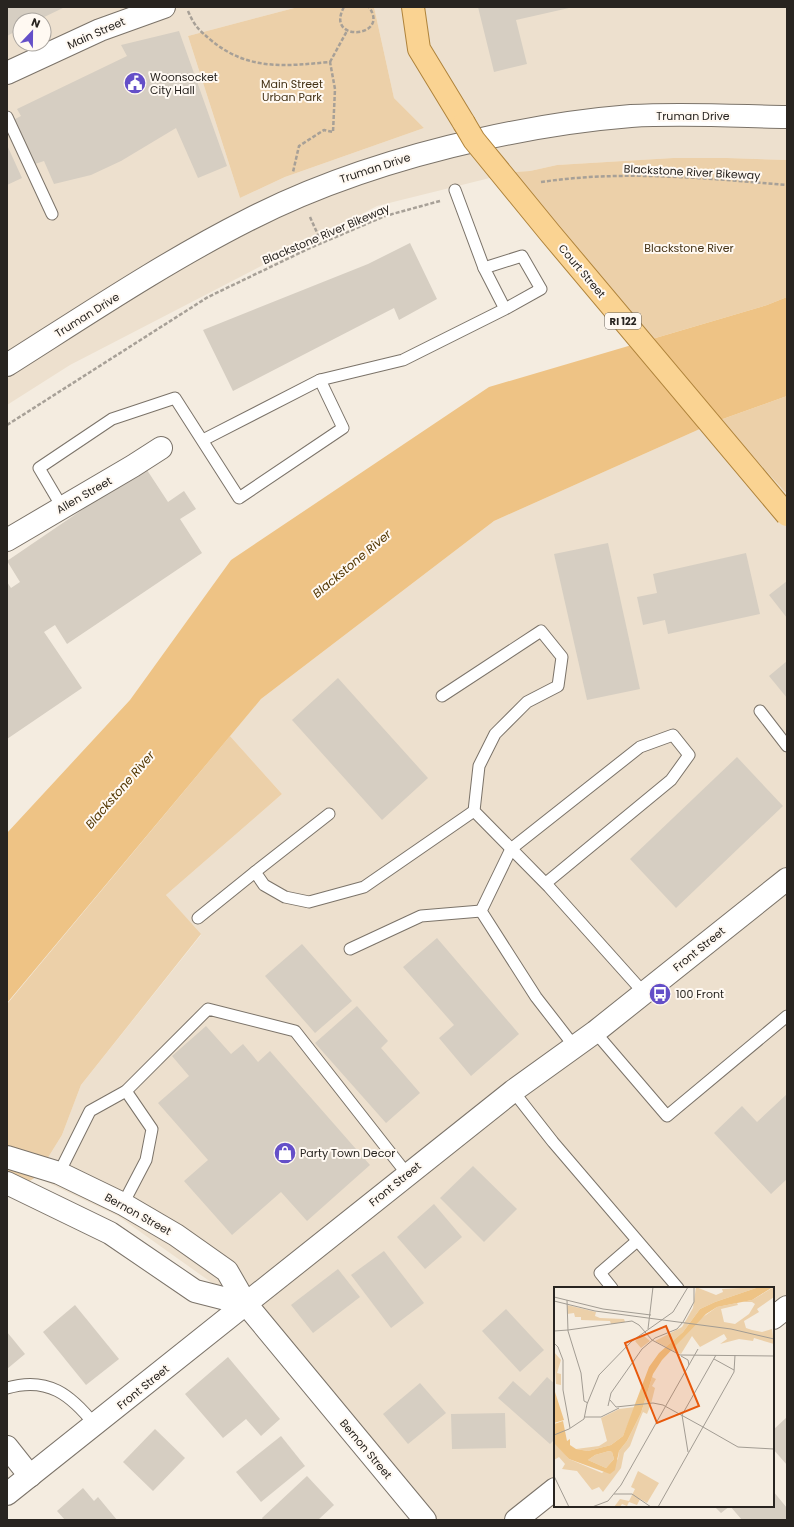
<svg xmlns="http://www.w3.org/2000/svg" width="794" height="1527" font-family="Poppins,sans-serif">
<rect width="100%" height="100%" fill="#f4ece0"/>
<g fill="#ede0ce" fill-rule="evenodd">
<path d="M7,7H298L188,36L240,198L285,177L424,128L394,98L374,7H787V160L727,158H673L557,165L530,171L514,172L377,206L70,365L7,405ZM20,20H44V44H20Z"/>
<path d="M720,420L787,494V1309L773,1320V1288H555V1489L515,1520H413L229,1295L118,1216L36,1177L62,1135L81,1085L201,935L166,895L282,794L230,736L261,699L494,521Z"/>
</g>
<g fill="#ecd0a9">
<path d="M298,7H374L394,98L424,128L285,177L240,198L188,36Z"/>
<path d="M673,158H727L787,160V297L767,305L652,339L514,172L530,171L557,165Z"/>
<path d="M787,396V494L720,420Z"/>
<path d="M230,736L282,794L166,895L201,934L81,1085L62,1135L36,1177L7,1195V1004Z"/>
</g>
<path fill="#eec385" d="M787,297V396L720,420L494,521L261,699L7,1003V833L130,700L231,560L489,387L767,305Z"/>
<g fill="#d6cec2">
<path d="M7,7H65L38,20H20V29L7,36Z"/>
<path d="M478,7H569V8L516,20L527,64L494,72Z"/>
<path d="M179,31L227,166L198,178L176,128L121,161L91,175L54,184L44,161L32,165L11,121L21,116L17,109L127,56L121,45Z"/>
<path d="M7,145L22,178L7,185Z"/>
<path d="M410,243L437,299L399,320L394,308L233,391L203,330L368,264Z"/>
<path d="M145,467L168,502L184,491L196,509L180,519L202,553L67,644L55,625L44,632L82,688L7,739V582L11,588L20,582L7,561Z"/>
<path d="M608,543L640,689L587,700L554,554Z"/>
<path d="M746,553L760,614L668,634L665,620L643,625L637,597L657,593L653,574Z"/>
<path d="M787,581V618L769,595Z"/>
<path d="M787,661V698L769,676Z"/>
<path d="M338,678L428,778L382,820L292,720Z"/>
<path d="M737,757L783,806L676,908L630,859Z"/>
<path d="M437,938L519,1034L471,1076L439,1038L454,1025L403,967Z"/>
<path d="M302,944L352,1001L315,1033L265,976Z"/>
<path d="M357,1006L388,1041L381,1048L420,1093L386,1123L315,1043Z"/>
<path d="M206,1026L231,1054L243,1044L258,1062L270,1051L370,1165L307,1221L281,1192L232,1235L184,1181L208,1160L158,1103L189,1076L172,1056Z"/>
<path d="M787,1094V1179L771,1194L714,1133L742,1106L757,1122Z"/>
<path d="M473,1166L517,1209L484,1242L440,1198Z"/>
<path d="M434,1204L462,1237L425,1269L397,1237Z"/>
<path d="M384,1251L424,1303L391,1328L351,1275Z"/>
<path d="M338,1269L360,1297L313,1333L291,1305Z"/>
<path d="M75,1305L119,1359L86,1385L43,1332Z"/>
<path d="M506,1309L544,1350L520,1372L482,1331Z"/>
<path d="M7,1332L25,1354L7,1369Z"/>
<path d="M228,1357L280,1419L261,1436L246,1419L223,1438L185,1394Z"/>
<path d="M547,1377L555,1384V1439L550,1444L498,1398L513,1381L530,1396Z"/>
<path d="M420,1383L446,1413L408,1444L383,1414Z"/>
<path d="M505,1413L506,1448L452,1449L451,1414Z"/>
<path d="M787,1417V1465L773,1449V1430Z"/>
<path d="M155,1429L185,1458L153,1491L123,1462Z"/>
<path d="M281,1436L305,1466L261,1502L236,1472Z"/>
<path d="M307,1476L334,1505L318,1520H263L262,1518Z"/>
<path d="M83,1488L94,1501L98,1497L117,1520H65L57,1511Z"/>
<path d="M773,1491L787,1508V1520H742L730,1506L721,1513L714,1506H773Z"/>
</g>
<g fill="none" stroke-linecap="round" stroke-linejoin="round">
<g stroke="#7b7369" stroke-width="13">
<g id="service">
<path d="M7,117L52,214"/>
<path d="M455,190L484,268"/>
<path d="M203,440L320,380L403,360L505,309L541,289L522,256L484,268L505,309"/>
<path d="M62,507L39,468L112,419L175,398L239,498L343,428L320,380"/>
<path d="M442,696L541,631L562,657L558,686L527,702L495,734L479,766L474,811L549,887L644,993"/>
<path d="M760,711L787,746"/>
<path d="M329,814L255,872L264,885L285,897L309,902L364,887L474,811"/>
<path d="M546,883L671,780L689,755L673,735L640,747L511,849L481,911L536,997L574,1046"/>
<path d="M198,918L255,872"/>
<path d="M350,949L421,916L481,911"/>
<path d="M595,1032L667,1116L787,1016"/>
<path d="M513,1091L553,1142L678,1288"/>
<path d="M59,1173L90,1111L126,1091L208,1009L295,1031L407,1174"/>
<path d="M123,1204L146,1160L152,1129L126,1091"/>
<path d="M612,1288L600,1273L637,1241"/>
<path d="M7,1388C48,1376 71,1395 95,1425"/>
</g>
</g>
<g stroke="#7b7369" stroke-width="24">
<g id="minor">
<path d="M7,540L133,466L161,448"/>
<path d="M7,1447L30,1476"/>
</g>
</g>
<g stroke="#7b7369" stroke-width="24">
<path id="tertiary" d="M7,1494L513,1091L595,1032L787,879"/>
</g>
<g stroke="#7b7369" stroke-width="24">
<g id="secondary">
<path d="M7,73L100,30L164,7"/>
<path d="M7,365C86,315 165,262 248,220C322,182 401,157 482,139C531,128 581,120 631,116C683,113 735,116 787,117"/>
<path d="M7,1157L59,1173L123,1204L176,1235L227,1271L246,1304L425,1520"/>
<path d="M7,1183L110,1233L195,1291L246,1304"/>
<path d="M773,1318L787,1307"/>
<path d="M516,1520L555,1489"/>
</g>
</g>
<g stroke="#af833b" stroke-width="24">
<path id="primary" d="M413,7L419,49L464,123"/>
</g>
<g stroke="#a7a097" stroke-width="2.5" stroke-dasharray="4 2" stroke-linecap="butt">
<path d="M344,7C324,43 391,38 369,7"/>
<path d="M188,11C195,27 199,30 212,41C249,71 286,66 330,62L335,89L333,132L324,130L299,146L293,172"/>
<path d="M330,62L347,31"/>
<path d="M541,182C622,170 705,178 787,185"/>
<path d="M310,217L319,237"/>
<path d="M7,425L208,297L310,248L385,216L440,201"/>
</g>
<use href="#service" stroke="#fff" stroke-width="11"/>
<use href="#minor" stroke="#fff" stroke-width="22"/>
<use href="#tertiary" stroke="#fff" stroke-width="22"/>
<use href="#secondary" stroke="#fff" stroke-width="22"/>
<use href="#primary" stroke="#fad392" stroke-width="22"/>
<g stroke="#af833b" stroke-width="24" stroke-linecap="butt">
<path id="primary-bridge" d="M464,123L474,140L550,233L787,515"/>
</g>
<use href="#primary-bridge" stroke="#fad392" stroke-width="22"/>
</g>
<defs>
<g id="civic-disc" transform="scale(1.15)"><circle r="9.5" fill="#644fc8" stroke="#fff9f2"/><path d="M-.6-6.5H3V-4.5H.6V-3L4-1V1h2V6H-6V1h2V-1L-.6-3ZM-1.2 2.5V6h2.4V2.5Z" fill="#fff"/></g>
<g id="bus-disc" transform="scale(1.15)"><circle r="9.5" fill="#644fc8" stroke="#fff9f2"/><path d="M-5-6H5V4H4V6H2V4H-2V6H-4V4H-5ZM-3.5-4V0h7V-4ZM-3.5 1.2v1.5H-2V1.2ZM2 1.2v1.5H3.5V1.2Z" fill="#fff"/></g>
<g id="shop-disc" transform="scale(1.15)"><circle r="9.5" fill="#644fc8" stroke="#fff9f2"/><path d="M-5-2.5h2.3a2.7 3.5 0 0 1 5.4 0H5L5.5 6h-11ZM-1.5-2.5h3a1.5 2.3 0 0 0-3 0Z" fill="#fff"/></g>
</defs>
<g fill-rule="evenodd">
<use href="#civic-disc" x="135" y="83"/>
<use href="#bus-disc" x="660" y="994"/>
<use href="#shop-disc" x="285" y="1153"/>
</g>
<g text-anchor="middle" stroke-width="4" stroke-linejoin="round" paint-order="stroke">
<rect fill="#fff9f2" stroke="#68645f" stroke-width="1" x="605" y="313" width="36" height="16" rx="3"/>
<g font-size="10" font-weight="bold" fill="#282420">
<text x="623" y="325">RI 122</text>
</g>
<g font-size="11" fill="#282420" stroke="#fff9f2">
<text transform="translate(96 33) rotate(-24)" y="4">Main Street</text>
<text x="693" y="120">Truman Drive</text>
<text transform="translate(375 168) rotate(-18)" y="4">Truman Drive</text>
<text transform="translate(692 172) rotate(3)" y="4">Blackstone River Bikeway</text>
<text transform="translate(326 234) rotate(-23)" y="4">Blackstone River Bikeway</text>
<text transform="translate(582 271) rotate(50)" y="4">Court Street</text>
<text transform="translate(87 315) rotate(-32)" y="4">Truman Drive</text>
<text transform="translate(84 495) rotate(-30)" y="4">Allen Street</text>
<text transform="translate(699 949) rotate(-39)" y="4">Front Street</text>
<text transform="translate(395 1184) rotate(-39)" y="4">Front Street</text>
<text transform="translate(138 1214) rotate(29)" y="4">Bernon Street</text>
<text transform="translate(143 1387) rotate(-39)" y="4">Front Street</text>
<text transform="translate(366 1449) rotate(50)" y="4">Bernon Street</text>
</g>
<g font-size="11" fill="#282420" stroke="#fff9f2" text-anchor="start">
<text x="150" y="81">Woonsocket<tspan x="150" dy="13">City Hall</tspan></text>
<text x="676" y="998">100 Front</text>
<text x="300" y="1157">Party Town Decor</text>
</g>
<g font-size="11" fill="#443216" stroke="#fff9f2">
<text x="292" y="88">Main Street<tspan x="292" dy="13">Urban Park</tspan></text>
<text x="689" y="252">Blackstone River</text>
</g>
<g font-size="12" font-style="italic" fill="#533703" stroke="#fff9f2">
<text transform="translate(352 564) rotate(-40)" y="4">Blackstone River</text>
<text transform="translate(120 790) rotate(-49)" y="4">Blackstone River</text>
</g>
</g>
<g transform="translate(554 1287)">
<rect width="220" height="220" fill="#f4ece0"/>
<path d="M142,0L162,8L169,5L168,2L205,0L161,15L146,22L129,45L112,60L101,54L128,40L139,21ZM220,0V10L203,22L205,25L190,34L192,41L198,43L208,45L218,42L220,57L200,51L199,54L185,52L166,57L173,52L170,47L146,60L138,49L127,67L117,63L142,35L163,20L183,16L184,18L167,22L170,35L181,37L195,27L201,17L198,15H187L198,13ZM13,18L42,25L41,29L46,31L70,32L71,35L57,37L56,34L27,33V30H21L20,26L13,27ZM89,48L96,54L87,61L81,54ZM0,65L7,73L3,86L7,87V98L2,97ZM98,90L102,92L98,99L101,101L97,117L93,127L89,125L86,132L76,159L70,166L67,181L49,205L45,200L38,203L23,184L8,182L11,177L5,170L0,173V154L15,172L48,186L64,172L65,164L73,154L87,126ZM81,120L69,149L57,158L34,164L22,162L45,159L53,154L47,131L65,122ZM55,164L58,165L60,172L52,181L34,173L41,168ZM84,184L105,196L93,216L86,212L83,218L75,215L73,219L68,217L66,220H60L66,212L75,214L81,202L77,200Z" fill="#ecd0a9"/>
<path d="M205,0H219L198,13L163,20L152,27L108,73L99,87L87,126L73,154L65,164L61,183L56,187L15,172L1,157L0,137L9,134L13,154L16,152V158L22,162L34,164L57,158L69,149L95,80L105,66L129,45L146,22L161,15ZM55,164L58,165L60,172L52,181L34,173L41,168ZM0,77L1,105L10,133L0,136Z" fill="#eec385" fill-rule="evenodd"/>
<path fill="none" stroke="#a29c93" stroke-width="1" d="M0,10L49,22L97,28M13,13L14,44L27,86L30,114L34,116M0,14L41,24L177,42L220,52M94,42L99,0M14,43L78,34L85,38L98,53L126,68L220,69M0,44L14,43M0,56L4,60L9,73V103L16,141M127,69L134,73L135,78M160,72L180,83M56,113L62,120L99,116L109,118L149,140M54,119L57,106L88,62L101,51L123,42L129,35L140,15V0M31,130H47L65,121M149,140L184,160L220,162M15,142L30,132L33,117L45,88L78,54L119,25L134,0M0,148L15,142M134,165L128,128L162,68M0,189L15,220M60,207H78L97,220M38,220L54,214L67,198L144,62M104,220L180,85L181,68"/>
<path fill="#e8590c" fill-opacity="0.15" stroke="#e8590c" stroke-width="2" d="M112,39L145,119L103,136L71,56Z"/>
<rect width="220" height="220" fill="none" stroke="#282420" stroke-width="2"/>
</g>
<rect width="794" height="1527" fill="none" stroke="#282420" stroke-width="16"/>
<g transform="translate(32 32) rotate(22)"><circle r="19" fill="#fff9f2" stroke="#a9a49e"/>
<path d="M0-3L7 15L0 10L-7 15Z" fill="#644fc8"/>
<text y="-6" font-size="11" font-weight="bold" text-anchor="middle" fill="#282420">N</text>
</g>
</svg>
